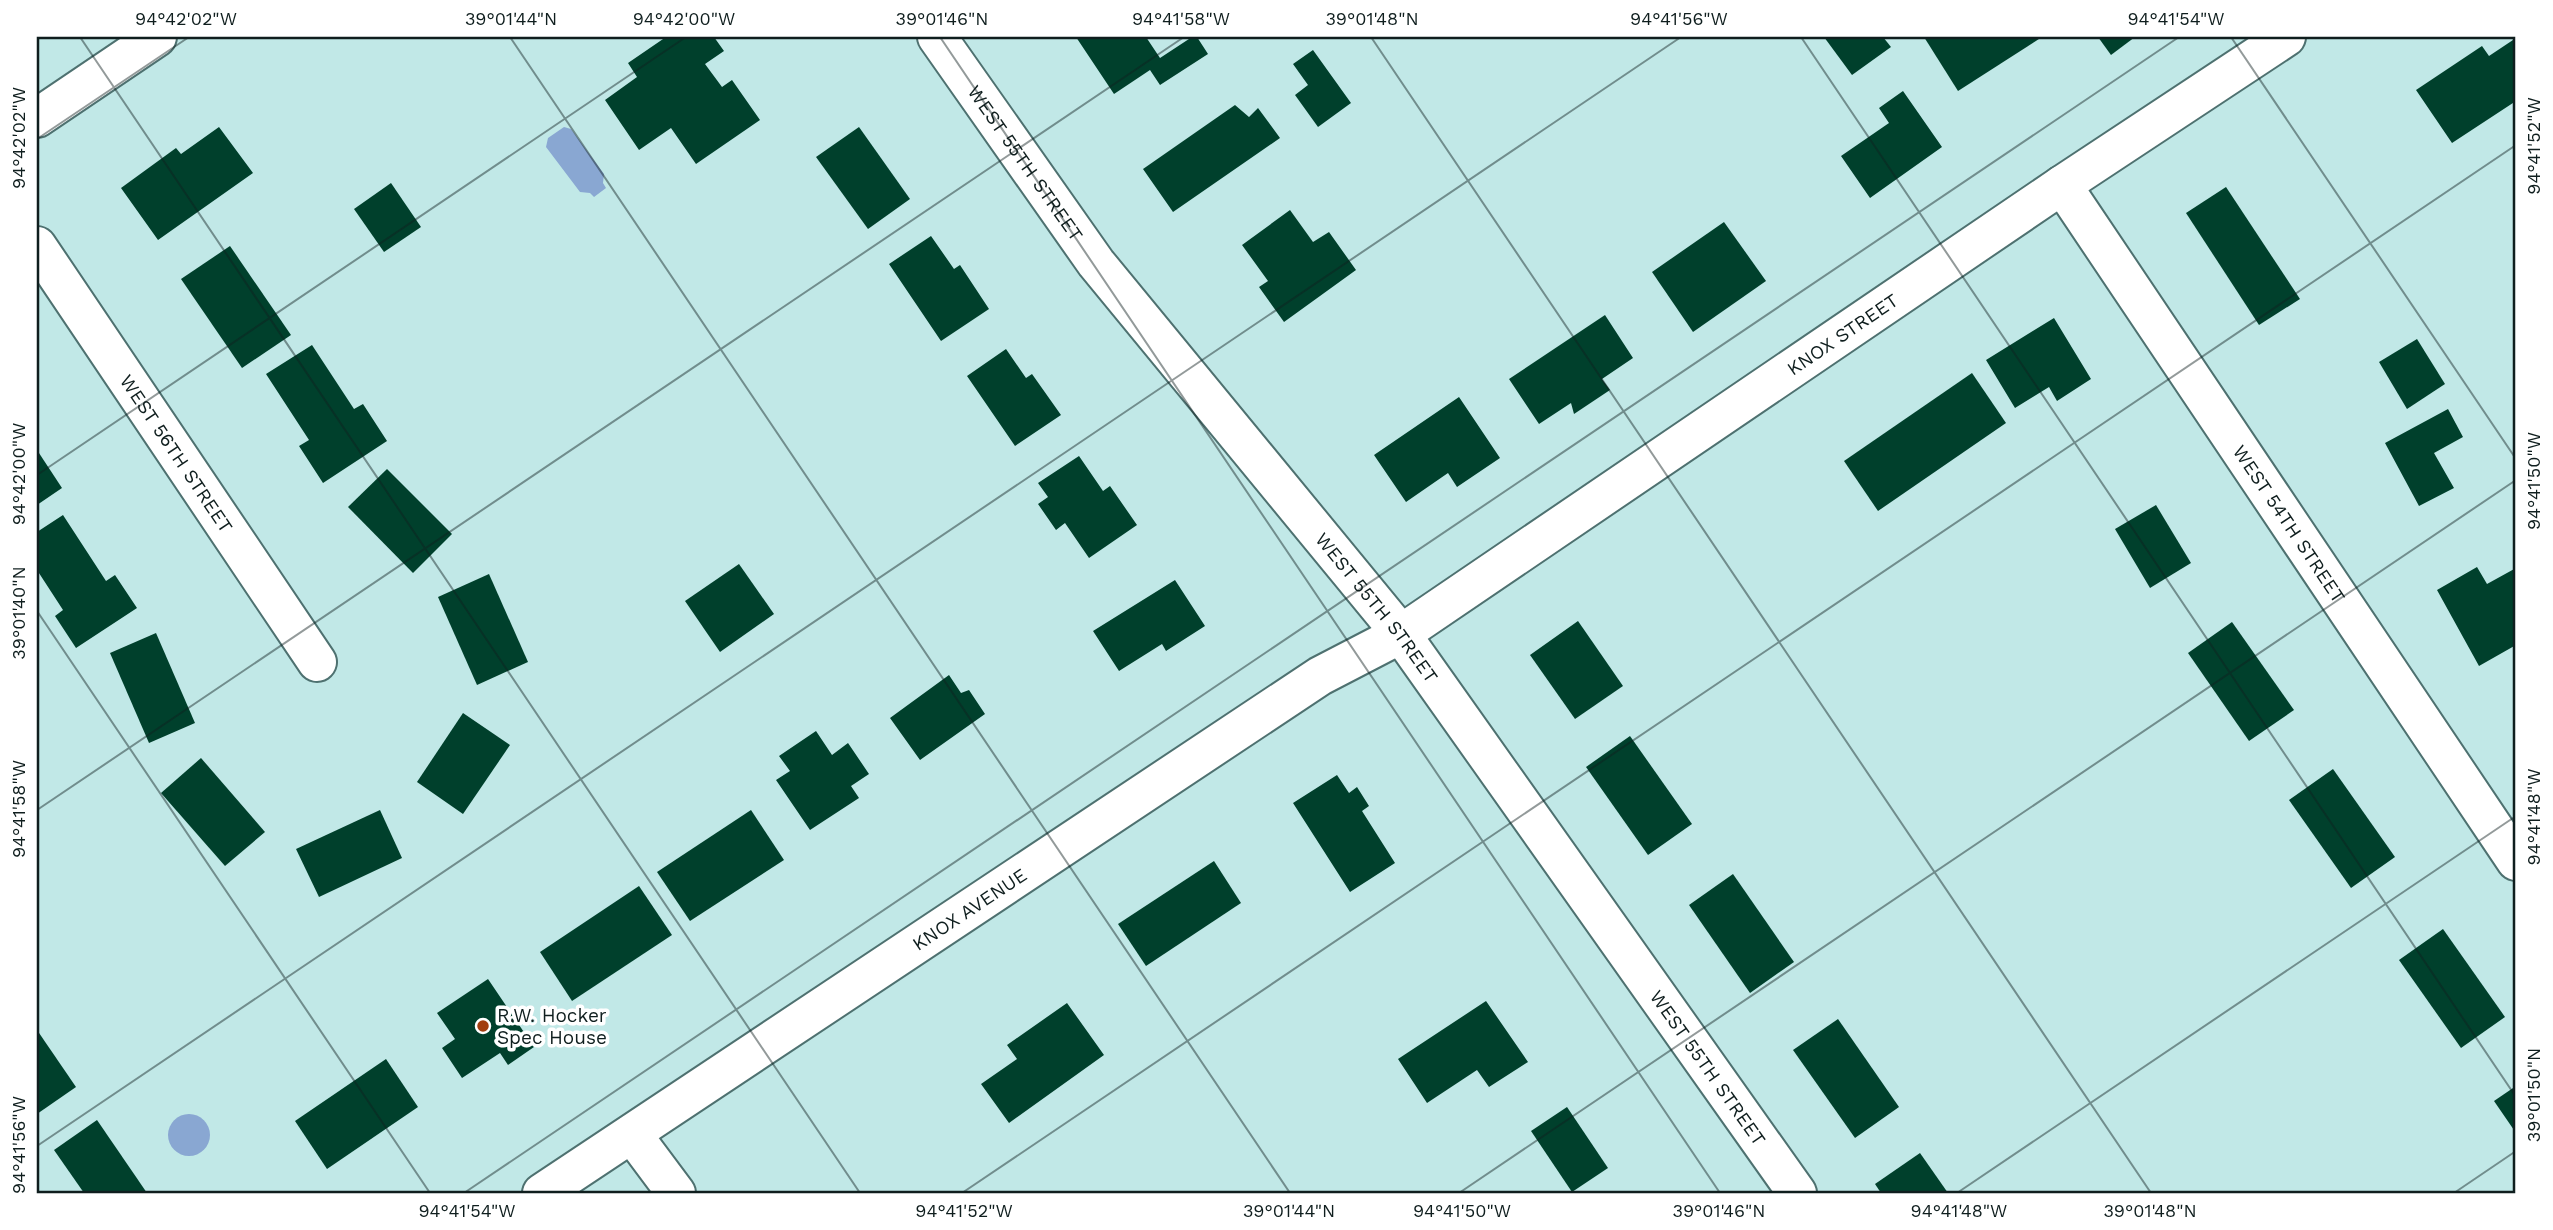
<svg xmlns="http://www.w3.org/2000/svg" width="2553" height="1230" font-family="'Work Sans',sans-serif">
<rect width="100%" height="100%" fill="#c1e8e7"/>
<g fill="#89a7d2">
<path d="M564,127L571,129L604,174L603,183L606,188L594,197L590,193L580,192L546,147L548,138Z"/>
<circle cx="189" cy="1135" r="21"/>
</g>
<g fill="#00402c">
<path d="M666,37H714L724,51L705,64L722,87L732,80L760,120L696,164L671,128L639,150L605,100L637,77L628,63Z"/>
<path d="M1076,37H1146L1160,58L1192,37H1197L1208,54L1160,85L1150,70L1114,94Z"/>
<path d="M1824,37H1883L1891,47L1852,75Z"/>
<path d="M1924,37H2042L1958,91Z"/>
<path d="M2098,37H2135L2111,55Z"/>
<path d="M2516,38V101L2452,143L2416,90L2482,46L2489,56Z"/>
<path d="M1313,50L1351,103L1318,127L1295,95L1308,85L1293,64Z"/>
<path d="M1903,91L1942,147L1870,198L1841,156L1889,123L1879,108Z"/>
<path d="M1235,105L1249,117L1258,108L1280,138L1173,212L1143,169Z"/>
<path d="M219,127L253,173L158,240L121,188L176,148L181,154Z"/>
<path d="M859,127L910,199L868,229L816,157Z"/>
<path d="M391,183L421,227L384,252L354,209Z"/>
<path d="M2226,187L2300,299L2259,325L2186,213Z"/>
<path d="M1290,210L1313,242L1329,232L1356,270L1284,322L1259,287L1268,281L1242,245Z"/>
<path d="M1724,222L1766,281L1693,332L1652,272Z"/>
<path d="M931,236L954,269L960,265L989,309L941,341L889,264Z"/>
<path d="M230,246L291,335L242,368L181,279Z"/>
<path d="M1605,315L1633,358L1602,379L1610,390L1574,414L1571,403L1539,424L1509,379Z"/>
<path d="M2054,318L2091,379L2057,401L2049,387L2015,408L1986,360Z"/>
<path d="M2417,339L2445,384L2407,409L2379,362Z"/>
<path d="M312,345L354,409L363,404L387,441L323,483L299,446L309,440L266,374Z"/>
<path d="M1006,349L1026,378L1032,374L1061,415L1015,446L967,376Z"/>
<path d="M1972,373L2006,423L1878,511L1844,461Z"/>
<path d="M1459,397L1500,458L1457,487L1448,473L1406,502L1374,455Z"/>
<path d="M2448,409L2463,437L2434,453L2454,488L2419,506L2385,443Z"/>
<path d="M37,450L62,488L37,505Z"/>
<path d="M1079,456L1103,491L1110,486L1137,525L1089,558L1065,523L1056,530L1038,504L1048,497L1038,483Z"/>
<path d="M387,469L452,534L413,573L348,507Z"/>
<path d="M2156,505L2191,563L2150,588L2115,529Z"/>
<path d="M63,515L106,581L115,575L137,608L76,648L55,616L63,610L37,570V532Z"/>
<path d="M739,564L774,614L720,652L685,601Z"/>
<path d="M2477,567L2487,584L2516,568V645L2479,666L2437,590Z"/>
<path d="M489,574L528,662L477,685L438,597Z"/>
<path d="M1175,580L1205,626L1166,651L1162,644L1119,671L1093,631Z"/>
<path d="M1578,621L1623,686L1575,719L1530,655Z"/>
<path d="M2232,622L2294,710L2249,741L2188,653Z"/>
<path d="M156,633L195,723L149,743L110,653Z"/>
<path d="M949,675L961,693L969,690L985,714L920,760L890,718Z"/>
<path d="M463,713L510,745L463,814L417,782Z"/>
<path d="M816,731L832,755L848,743L869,774L851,786L859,798L810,830L776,780L790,771L779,756Z"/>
<path d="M1630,736L1692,824L1648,855L1586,767Z"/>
<path d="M201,758L265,832L225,866L161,793Z"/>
<path d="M2333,769L2395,857L2351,888L2289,800Z"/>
<path d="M1337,775L1349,793L1357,787L1369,806L1362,811L1395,863L1350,892L1293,803Z"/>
<path d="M380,810L402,858L319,897L296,849Z"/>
<path d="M751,810L784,860L690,921L657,872Z"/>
<path d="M1214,861L1241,903L1146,966L1118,924Z"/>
<path d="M1733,874L1794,962L1750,993L1689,905Z"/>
<path d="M639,886L672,935L572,1001L540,952Z"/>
<path d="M2443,929L2505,1017L2461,1048L2399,960Z"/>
<path d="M488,979L534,1047L508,1065L500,1053L462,1078L442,1048L455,1039L437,1013Z"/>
<path d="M1486,1001L1528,1062L1489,1087L1477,1070L1427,1103L1398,1059Z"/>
<path d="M1067,1003L1104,1055L1009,1123L981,1084L1017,1059L1007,1045Z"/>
<path d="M1838,1019L1899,1107L1855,1138L1793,1050Z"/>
<path d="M37,1030L76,1087L37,1114Z"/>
<path d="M386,1059L418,1107L327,1169L295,1121Z"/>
<path d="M2516,1086V1133L2494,1101Z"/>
<path d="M1567,1107L1608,1168L1572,1192L1531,1131Z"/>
<path d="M97,1120L147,1193H84L54,1150Z"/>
<path d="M1920,1153L1948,1193H1881L1875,1184Z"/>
</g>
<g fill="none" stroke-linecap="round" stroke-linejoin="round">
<g stroke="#4e7170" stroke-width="42">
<g id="minor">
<path id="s1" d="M937,37L1096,263L1401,634L1797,1193"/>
<path d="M37,118L157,37"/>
<path id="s2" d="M2062,185L2516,861"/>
<path id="s3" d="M37,246L317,662"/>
<path d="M632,1134L676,1193"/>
<path id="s4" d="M542,1193L1320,676L1401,634L2062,185L2286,37"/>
</g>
</g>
<use href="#minor" stroke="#fff" stroke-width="38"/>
</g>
<path fill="none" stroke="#0f1e1e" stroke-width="2" stroke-opacity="0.45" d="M80,37L860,1193M510,37L1290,1193M940,37L1720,1193M1371,37L2151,1193M1801,37L2516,1097M2231,37L2516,459M37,139L189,37M37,475L686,37M37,611L430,1193M37,810L1184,37M37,1146L1681,37M464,1193L2179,37M962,1193L2516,145M1459,1193L2516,480M1957,1193L2516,816M2454,1193L2516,1151"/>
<circle fill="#a23d0e" stroke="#fff" stroke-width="2.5" cx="483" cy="1026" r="7"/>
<g text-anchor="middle" stroke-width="7" stroke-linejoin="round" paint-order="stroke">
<g font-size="19" fill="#0f1e1e" stroke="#fff">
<text dy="7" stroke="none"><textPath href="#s1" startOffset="154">WEST 55TH STREET</textPath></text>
<text dy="7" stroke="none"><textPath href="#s4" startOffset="1559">KNOX STREET</textPath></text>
<text dy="7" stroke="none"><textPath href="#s3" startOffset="250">WEST 56TH STREET</textPath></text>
<text dy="7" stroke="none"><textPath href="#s2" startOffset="408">WEST 54TH STREET</textPath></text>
<text dy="7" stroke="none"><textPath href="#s1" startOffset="721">WEST 55TH STREET</textPath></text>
<text dy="7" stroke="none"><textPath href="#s4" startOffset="513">KNOX AVENUE</textPath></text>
<text dy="7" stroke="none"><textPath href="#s1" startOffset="1288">WEST 55TH STREET</textPath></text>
</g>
<g font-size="19" fill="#0f1e1e" stroke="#fff" text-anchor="start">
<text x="497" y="1022">R.W. Hocker<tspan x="497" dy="22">Spec House</tspan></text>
</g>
</g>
<rect width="2553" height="1230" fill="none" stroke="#ffffff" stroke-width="77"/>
<rect x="38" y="38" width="2476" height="1154" fill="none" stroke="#0f1e1e" stroke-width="2.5"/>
<g font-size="18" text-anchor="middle" fill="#0f1e1e">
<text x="186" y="25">94°42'02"W</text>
<text x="511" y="25">39°01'44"N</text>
<text x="684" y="25">94°42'00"W</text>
<text x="942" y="25">39°01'46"N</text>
<text x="1181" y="25">94°41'58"W</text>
<text x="1372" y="25">39°01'48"N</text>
<text x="1679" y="25">94°41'56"W</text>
<text x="2176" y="25">94°41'54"W</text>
<text transform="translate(19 138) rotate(-90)" y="6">94°42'02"W</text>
<text transform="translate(2534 146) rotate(-90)" y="6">94°41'52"W</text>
<text transform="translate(19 474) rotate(-90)" y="6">94°42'00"W</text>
<text transform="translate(2534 481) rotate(-90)" y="6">94°41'50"W</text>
<text transform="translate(19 613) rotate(-90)" y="6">39°01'40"N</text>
<text transform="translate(19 809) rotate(-90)" y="6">94°41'58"W</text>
<text transform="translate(2534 817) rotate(-90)" y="6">94°41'48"W</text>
<text transform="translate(2534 1095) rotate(-90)" y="6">39°01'50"N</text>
<text transform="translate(19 1145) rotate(-90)" y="6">94°41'56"W</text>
<text x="467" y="1217">94°41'54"W</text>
<text x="964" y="1217">94°41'52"W</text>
<text x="1289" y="1217">39°01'44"N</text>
<text x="1462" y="1217">94°41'50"W</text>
<text x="1719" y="1217">39°01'46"N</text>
<text x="1959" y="1217">94°41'48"W</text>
<text x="2150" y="1217">39°01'48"N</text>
</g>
</svg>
